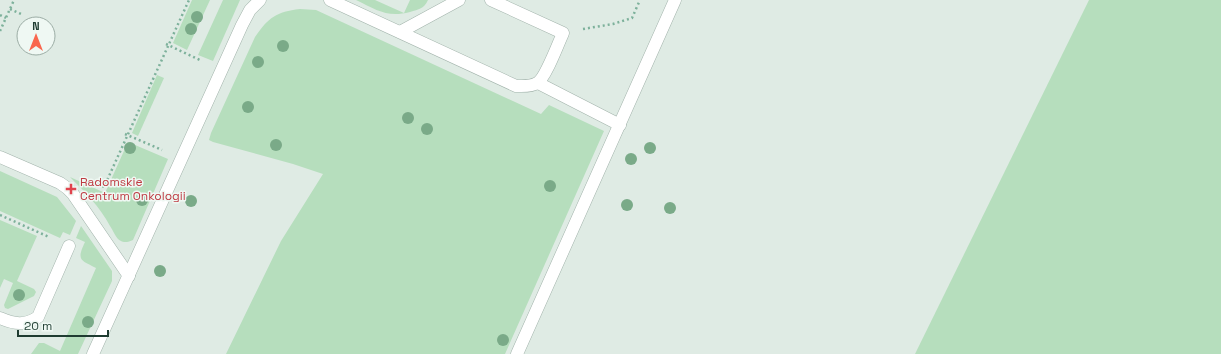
<svg xmlns="http://www.w3.org/2000/svg" width="1221" height="354" font-family="'Space Grotesk',sans-serif">
<rect width="100%" height="100%" fill="#dfebe4"/>
<g fill="#b6debd">
<path d="M192,0H210L187,50L173,43Z"/>
<path d="M223,0H240L213,61L198,55Z"/>
<path d="M356,0H375L404,13L410,0H428C424,9 419,9 410,12C387,18 377,10 356,0Z"/>
<path d="M1089,0H1221V354H915Z"/>
<path d="M300,9L316,10L541,114L549,105L604,131L505,354H226L281,241L323,174L293,164L213,142L209,140L211,133L255,37C269,17 276,12 300,9Z"/>
<path d="M157,75L164,78L138,136L132,133Z"/>
<path d="M128,142L168,159L133,240C129,242 124,243 121,241C116,239 113,230 110,226C100,207 85,192 70,177L105,193Z"/>
<path d="M0,171L57,197L76,221L70,235L63,232L60,238L0,211Z"/>
<path d="M0,220L37,236L17,281L34,289L36,292L34,296L8,309L5,308L4,305L13,283L4,279L0,288Z"/>
<path d="M81,226L112,271V281L78,354H31L39,343H44L60,351L96,268C81,260 76,261 85,242L76,238Z"/>
</g>
<g fill="none" stroke-linecap="round" stroke-linejoin="round">
<g stroke="#a2b3ab" stroke-width="13">
<g id="lane">
<path d="M330,0L516,86C522,86 531,87 537,83C545,79 559,42 563,33L491,0"/>
<path d="M400,32L459,0"/>
<path d="M538,83L620,125"/>
<path d="M0,157L60,183L67,188L73,194L129,276"/>
<path d="M0,318C14,324 25,326 38,317L69,246"/>
<path d="M93,354L242,25L250,10L260,0"/>
<path d="M517,354L675,0"/>
</g>
</g>
<g stroke="#7db19b" stroke-width="2.5" stroke-dasharray="2 3" stroke-linecap="butt">
<path d="M10,9L21,14"/>
<path d="M0,15L6,18"/>
<path d="M583,29L613,24L632,18L640,0"/>
<path d="M0,31L14,0"/>
<path d="M166,44L202,61"/>
<path d="M125,134L162,150"/>
<path d="M93,182L104,187L189,0"/>
<path d="M0,215L49,237"/>
</g>
<use href="#lane" stroke="#fff" stroke-width="12"/>
</g>
<g fill="#7aaa88">
<circle cx="197" cy="17" r="6"/>
<circle cx="191" cy="29" r="6"/>
<circle cx="283" cy="46" r="6"/>
<circle cx="258" cy="62" r="6"/>
<circle cx="248" cy="107" r="6"/>
<circle cx="408" cy="118" r="6"/>
<circle cx="427" cy="129" r="6"/>
<circle cx="276" cy="145" r="6"/>
<circle cx="130" cy="148" r="6"/>
<circle cx="650" cy="148" r="6"/>
<circle cx="631" cy="159" r="6"/>
<circle cx="550" cy="186" r="6"/>
<circle cx="142" cy="200" r="6"/>
<circle cx="191" cy="201" r="6"/>
<circle cx="627" cy="205" r="6"/>
<circle cx="670" cy="208" r="6"/>
<circle cx="160" cy="271" r="6"/>
<circle cx="19" cy="295" r="6"/>
<circle cx="88" cy="322" r="6"/>
<circle cx="503" cy="340" r="6"/>
</g>
<path fill="#e0444e" stroke="#eff8f3" stroke-width="1.5" d="M69 183h4v4h4v4h-4v4h-4v-4h-4v-4h4z"/>
<g text-anchor="middle" stroke-width="3" stroke-linejoin="round" paint-order="stroke">
<g font-size="12" fill="#be3a42" stroke="#eff8f3" text-anchor="start">
<text x="80" y="186">Radomskie<tspan x="80" dy="14">Centrum Onkologii</tspan></text>
</g>
</g>
<g transform="translate(36 36)"><circle r="19" fill="#eff8f3" stroke="#9cada5"/>
<path d="M0-3L7 15L0 10L-7 15Z" fill="#f9674e"/>
<text y="-6" font-size="11" font-weight="bold" text-anchor="middle" fill="#1f3c31">N</text>
</g>
<path d="M18 330v6h90v-6" fill="none" stroke="#1f3c31" stroke-width="2"/>
<text x="24" y="330" font-size="12" fill="#1f3c31" stroke="#eff8f3" stroke-width="3" paint-order="stroke">20 m</text>
</svg>
